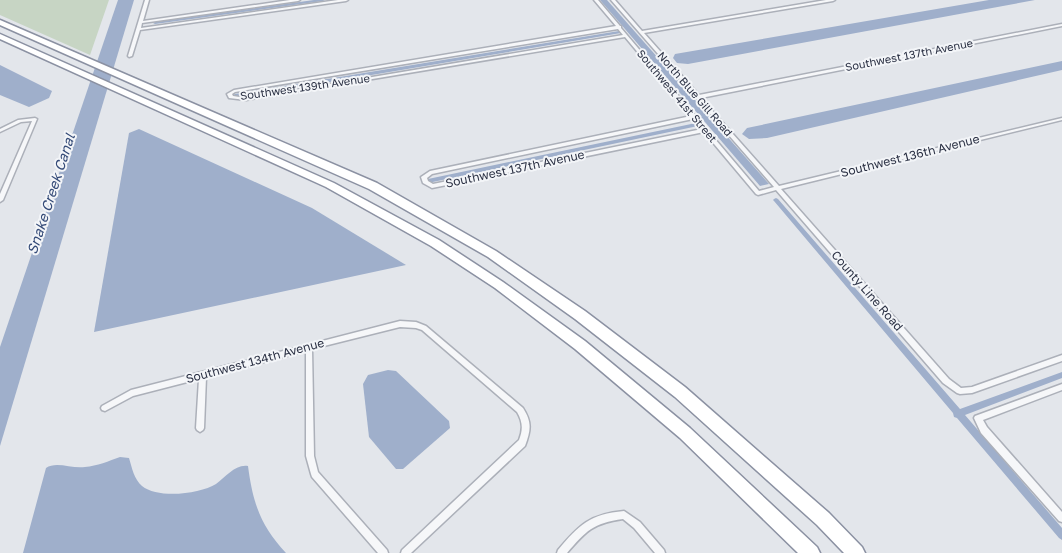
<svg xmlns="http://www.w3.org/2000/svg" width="1062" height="553" font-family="'Golos Text',sans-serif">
<rect width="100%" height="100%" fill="#e3e6eb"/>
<path fill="#c7d5c4" d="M0,0H109L90,55L0,15Z"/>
<g fill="#9fafcb">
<path d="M118,0H134L0,446V347Z"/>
<path d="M600,0H607L769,184L760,186Z"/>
<path d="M989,0H1035L688,64L677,63L673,58L675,54Z"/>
<path d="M1062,61V70L767,138L749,139L742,134L747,128Z"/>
<path d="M0,65L52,91L49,98L29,107L0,95Z"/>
<path d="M139,129L312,208L406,265L94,332L129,133Z"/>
<path d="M388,370L396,371L449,421L450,428L403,469H396L369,437L363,384L368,375Z"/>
<path d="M120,457L129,458C132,468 134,479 142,486C158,499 200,494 216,484C226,477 235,464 248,466C253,503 260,525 286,553H23L46,468C56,461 72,469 85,467C97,466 109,461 120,457Z"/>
</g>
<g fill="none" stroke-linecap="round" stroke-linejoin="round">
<g fill="#9fafcb" fill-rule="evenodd">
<path d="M314,0H325L323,1L155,24L153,23L155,22Z"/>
<path d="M619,31H621V33L235,98L232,96L235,94Z"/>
<path d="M696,123L699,125L698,126L428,183L425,181L428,179Z"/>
<path d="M776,198L778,199L960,409L1062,372V378L965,415L1062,528V540L1059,538L957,418L954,417L953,413L774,201L773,200L774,199Z"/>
</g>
<g stroke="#acb0b9" stroke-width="3">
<g id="street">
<path d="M145,0H149L143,21L290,0H300L298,1L142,23L141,28L338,0H348L346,1L140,30L132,56L129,57L128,56Z"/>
<path d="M594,0H598L620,26H621V28L759,191L774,187L611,0H615L642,31L826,0H835L833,1L644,33L699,95L1062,24V26L701,98L779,186L1062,118V120L781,189L949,379L961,388L972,387L1062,355V361L972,393L960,394L957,393L943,383L776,190L758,195L756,194L704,132L432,188L423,183L421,177L430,171L691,116L625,37L246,100L229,98L227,94L234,90L616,26ZM618,29L623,35L246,98L233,96L232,94L235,92ZM693,119L702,129L433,184L428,181L427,178L432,174Z"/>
<path d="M35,118L37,119L3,200L0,202V194L32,121L21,122L0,132V129L18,120Z"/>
<path d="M400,321L416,322L426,326L523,408C532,422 531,430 525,446L411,553H401L402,550L519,440C523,430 523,422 517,412L422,330L416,328L400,327L312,349L314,456L318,472L387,550L388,553H378L312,477L311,474L306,456V351L206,377L204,428L203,430L200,432L197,430L196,428L199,379L133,396L105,411L102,410L101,408L102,406L131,390Z"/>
<path d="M1062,384V390L983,420L987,427L1062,512V522L1059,521L981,433L974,418L975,416Z"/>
<path d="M624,511L640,522L664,550L665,553H655L634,528L623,519C593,523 586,531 567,553H557L558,550C579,525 590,514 624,511Z"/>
</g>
</g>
<g stroke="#8b91a2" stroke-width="3">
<g id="highway">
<path d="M0,20L377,183L496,251L585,311L685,387L829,513L862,547L865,553H844L817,525L675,397L575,319L488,257L369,189L0,25Z"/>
<path d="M0,34L334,183L439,240L503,282L585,341L690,428L817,547L820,553H798L680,438L575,349L495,288L431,246L326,187L0,39Z"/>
</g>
</g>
<use href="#street" fill="#f6f7f9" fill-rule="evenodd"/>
<use href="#highway" fill="#fff" fill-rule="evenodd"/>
</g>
<g text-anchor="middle" stroke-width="4" stroke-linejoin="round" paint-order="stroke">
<g font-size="11" fill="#2b3144" stroke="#f3f5f8">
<text transform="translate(909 55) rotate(-11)" y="4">Southwest 137th Avenue</text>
<text transform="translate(305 87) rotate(-8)" y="4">Southwest 139th Avenue</text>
<text transform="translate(695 94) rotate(49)" y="4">North Blue Gill Road</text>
<text transform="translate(677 96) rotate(50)" y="4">Southwest 41st Street</text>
</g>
<g font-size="12" fill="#2b3144" stroke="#f3f5f8">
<text transform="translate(910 156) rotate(-14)" y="4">Southwest 136th Avenue</text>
<text transform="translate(515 169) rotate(-12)" y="4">Southwest 137th Avenue</text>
<text transform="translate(867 291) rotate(49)" y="4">County Line Road</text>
<text transform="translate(255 361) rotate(-15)" y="4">Southwest 134th Avenue</text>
</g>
<g font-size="14" font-style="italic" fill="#354b78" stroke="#f3f5f8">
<text transform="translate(51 194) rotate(-72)" y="5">Snake Creek Canal</text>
</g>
</g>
</svg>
